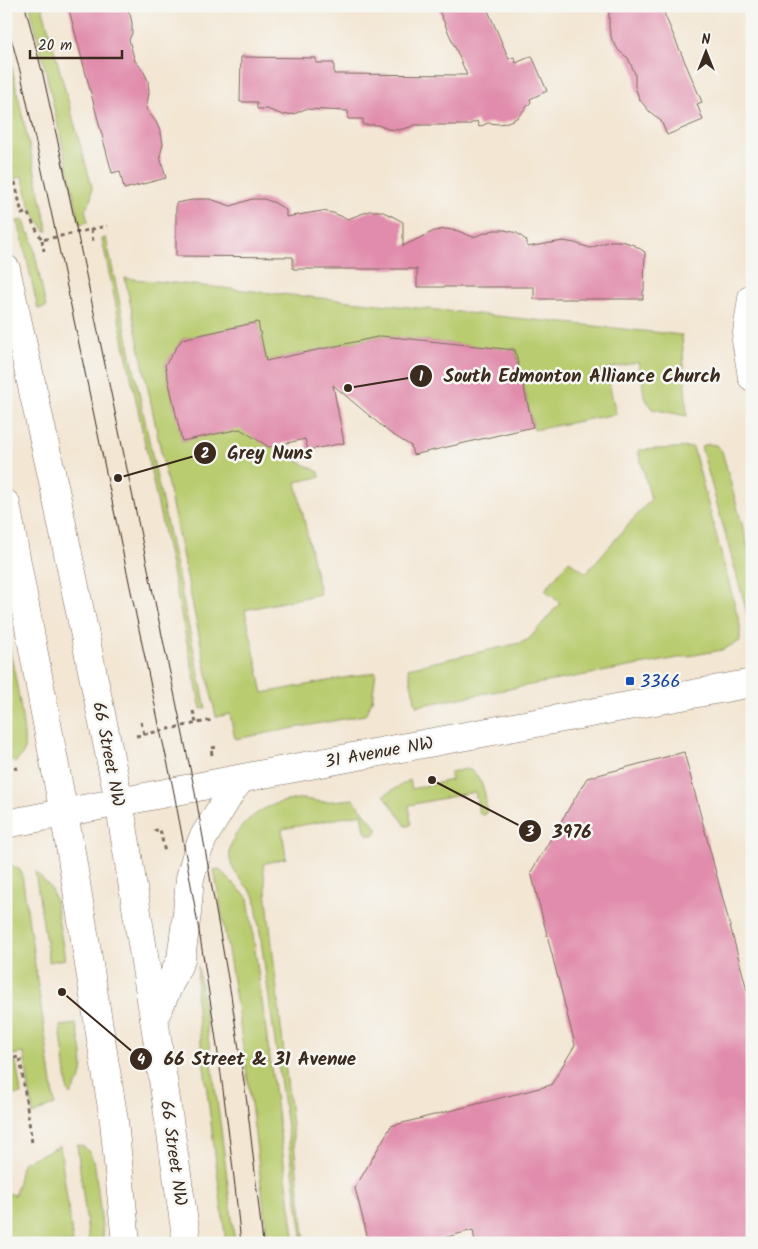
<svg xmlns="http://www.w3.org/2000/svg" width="758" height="1249" font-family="Kalam,sans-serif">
<rect width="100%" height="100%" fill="#f6f6f2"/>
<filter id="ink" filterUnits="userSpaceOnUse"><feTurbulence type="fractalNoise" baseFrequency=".02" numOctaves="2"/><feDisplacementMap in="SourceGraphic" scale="10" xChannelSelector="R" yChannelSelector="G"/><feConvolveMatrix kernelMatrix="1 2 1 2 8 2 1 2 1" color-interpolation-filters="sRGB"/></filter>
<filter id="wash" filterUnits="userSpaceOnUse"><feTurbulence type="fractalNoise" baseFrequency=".0096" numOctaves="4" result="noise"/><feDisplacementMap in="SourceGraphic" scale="20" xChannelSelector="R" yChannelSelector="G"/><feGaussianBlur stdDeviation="1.12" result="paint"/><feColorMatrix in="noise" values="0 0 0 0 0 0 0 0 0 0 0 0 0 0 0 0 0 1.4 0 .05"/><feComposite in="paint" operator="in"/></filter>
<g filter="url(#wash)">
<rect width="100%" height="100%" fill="#f3e6d3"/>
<g fill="#b9cc70" stroke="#7a7b47">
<path d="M30,6H42L92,187L91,200L85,209L88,222L80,224L45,68Z"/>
<path d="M6,46L10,59L48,231H45L31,209L22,176L7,182L6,179Z"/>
<path d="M24,220L28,234H31L46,307L38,309L19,225L17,221Z"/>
<path d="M106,238L206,708L201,709L102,239Z"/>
<path d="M125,278L682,335L687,416L652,409L644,396L642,380L638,362L606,369L616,414L534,430L515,348L504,351L503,349L382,336L266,361L258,322L182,339L165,365L182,441L250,426L267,445L319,472L320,477L296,482L320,594L245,610L263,693L376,672L372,701L365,715L235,739L230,714L216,717Z"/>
<path d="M709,444L716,445L722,451L752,561V624H750L701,446Z"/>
<path d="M693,447L740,625V641L722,650L416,706L408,668L520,643L529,639L560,603L545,590L569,561L586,573L651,499L638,450Z"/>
<path d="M6,631C10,651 30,741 23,754C21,757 17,760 15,763L11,759L6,760Z"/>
<path d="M467,769C482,772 488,800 486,813L483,815L479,813L475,792L409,805L411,824L409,826H406L384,795L410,780L412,789L451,780L450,772Z"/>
<path d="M297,799H304L322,802L353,799L377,828V831L374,835H368L365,831L362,814L282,829L286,858L263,864L305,1243H303L255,897C249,887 236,877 232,866C221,841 249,815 270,806C278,802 289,801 297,799Z"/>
<path d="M6,862L20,870L22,874L55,1105L48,1107L33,1115L24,1053L6,1056Z"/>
<path d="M219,869L248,898L295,1243H268C254,1118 237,994 214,870Z"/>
<path d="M35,871L50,887L55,900L65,959L49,962Z"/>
<path d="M198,966L221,1129L235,1243H226L198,1019L196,999Z"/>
<path d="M76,1024C79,1039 86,1062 81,1077C78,1083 74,1089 70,1095L68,1091L60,1026Z"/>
<path d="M16,1061L21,1094L6,1096V1062Z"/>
<path d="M77,1145C88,1145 92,1157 95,1166L104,1243H89Z"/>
<path d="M60,1146L73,1243H6V1193L15,1195L22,1163Z"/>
</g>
<g id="blocks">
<g fill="#e18cac">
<path d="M68,6H126L130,14L132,23V33L129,40L135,61L143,70L148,81L149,93L146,109L156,122L161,133L163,144L160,156L166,178L124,189L120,171L112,173Z"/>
<path d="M437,6H486L509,59L514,57L516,63L532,56L547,91L530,99L531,102L519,116L515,119L505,123L499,124L488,123L479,127L477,121L468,125H414L410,127L399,130L388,129L378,125H363V119H348V111L305,109L294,114L283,115L267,109H257V102H240L241,57L316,58V63H334V74L467,75Z"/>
<path d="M609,6H661L702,102L697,104L703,120L667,135L661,121L649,111L640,100L635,87V74L628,58L619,51L612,40L609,28Z"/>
<path d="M198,199H210L231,206L252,199H264L275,203L286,210V217L322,211L333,213L348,219L369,211H381L392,216L403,222V246L434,231L446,229L458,231L473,237L494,230H505L517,233L527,241V247L563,241L575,243L590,248L610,241H622L634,245L645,252L644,291H643V299H534V287H417V269H293V257L176,256V203Z"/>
<path d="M258,322L266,361L382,336L515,350L533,427L413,455L411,446L390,433L333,385L344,443L308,450L305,439L269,447L240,429L182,441L165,365L182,339Z"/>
<path d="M684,752L752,1009V1243H475L473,1230L424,1243H369L355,1188L391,1126L551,1085L575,1045L531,872L587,778Z"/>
</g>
</g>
</g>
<g filter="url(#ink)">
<use href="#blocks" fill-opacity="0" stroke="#7b6c5d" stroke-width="1"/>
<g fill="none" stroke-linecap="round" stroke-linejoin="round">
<g stroke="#7b6c5d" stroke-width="29">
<g id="tertiary">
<path d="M752,298L746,340L752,377"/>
<path d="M6,824L331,761L752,683"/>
</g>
</g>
<g stroke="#7b6c5d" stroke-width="29">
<g id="secondary">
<path d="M6,269L55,490L119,801L154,1018L187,1243"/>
<path d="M6,504L71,852L114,1121L126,1243"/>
<path d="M154,1018L181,959L187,913L190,878L197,853L203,838L231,792L241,779"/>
</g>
</g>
<g stroke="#7b6c5d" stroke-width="3" stroke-dasharray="4 4" stroke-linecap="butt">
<path d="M15,182L22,214L27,212L42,240L107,226"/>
<path d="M91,229L93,241"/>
<path d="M42,240L44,251"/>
<path d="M193,711L196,723"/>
<path d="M141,722L144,734"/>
<path d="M136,736L212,720"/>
<path d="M212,755L211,748L218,747"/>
<path d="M6,769L19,768"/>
<path d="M154,831L160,829L165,853"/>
<path d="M6,1059L20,1057L32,1143"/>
</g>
<use href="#tertiary" stroke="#fff" stroke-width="28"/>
<use href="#secondary" stroke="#fff" stroke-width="28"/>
<g stroke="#3b2a1e" stroke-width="1">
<path d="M25,6L43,75L61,156L194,787L231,995L247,1103L263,1243"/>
<path d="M6,19L21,75L54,225L157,715C162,741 169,767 174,793C203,942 226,1092 241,1243"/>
</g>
</g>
</g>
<rect fill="#1a4fb4" stroke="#f6f6f2" stroke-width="2" x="625" y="676" width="10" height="10" rx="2.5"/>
<g text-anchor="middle" stroke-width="5" stroke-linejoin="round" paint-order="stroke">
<g font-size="18" fill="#164399" stroke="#f6f6f2" text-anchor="start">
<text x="640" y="687">3366</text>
</g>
<g font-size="18" fill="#3b2a1e" stroke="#f6f6f2">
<text transform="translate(379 752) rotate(-10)" y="6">31 Avenue NW</text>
<text transform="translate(109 754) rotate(79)" y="6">66 Street NW</text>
<text transform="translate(174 1153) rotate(82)" y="6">66 Street NW</text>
</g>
</g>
<path fill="none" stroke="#3b2a1e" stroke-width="2" d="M348 388L421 376M118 478L205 453M432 780L530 831M62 992L141 1059"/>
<g fill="#3b2a1e" stroke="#f6f6f2" stroke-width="2">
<circle cx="348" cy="388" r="5"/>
<circle cx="118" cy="478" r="5"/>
<circle cx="432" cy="780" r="5"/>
<circle cx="62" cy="992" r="5"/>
<circle cx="421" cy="376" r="12"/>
<circle cx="205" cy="453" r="12"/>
<circle cx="530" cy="831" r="12"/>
<circle cx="141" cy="1059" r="12"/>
</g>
<g font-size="15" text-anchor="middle" font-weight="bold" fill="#fff">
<text x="421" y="381">1</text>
<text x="205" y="458">2</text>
<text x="530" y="836">3</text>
<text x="141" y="1064">4</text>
</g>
<g font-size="19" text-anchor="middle" font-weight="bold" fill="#3b2a1e" stroke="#f6f6f2" stroke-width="5" stroke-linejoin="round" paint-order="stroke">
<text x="582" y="382">South Edmonton Alliance Church</text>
<text x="270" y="459">Grey Nuns</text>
<text x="572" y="838">3976</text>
<text x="260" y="1065">66 Street &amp; 31 Avenue</text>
</g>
<rect width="758" height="1249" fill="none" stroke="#f6f6f2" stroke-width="25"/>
<g transform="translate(706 52)" stroke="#f6f6f2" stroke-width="4" paint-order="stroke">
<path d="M0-4L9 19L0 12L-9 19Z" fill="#3b2a1e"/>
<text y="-8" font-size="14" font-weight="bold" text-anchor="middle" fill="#3b2a1e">N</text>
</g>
<path d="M30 50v8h92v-8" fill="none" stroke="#3b2a1e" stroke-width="2.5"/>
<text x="38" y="50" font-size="15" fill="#3b2a1e" stroke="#f6f6f2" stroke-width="4" paint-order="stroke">20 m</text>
</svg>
